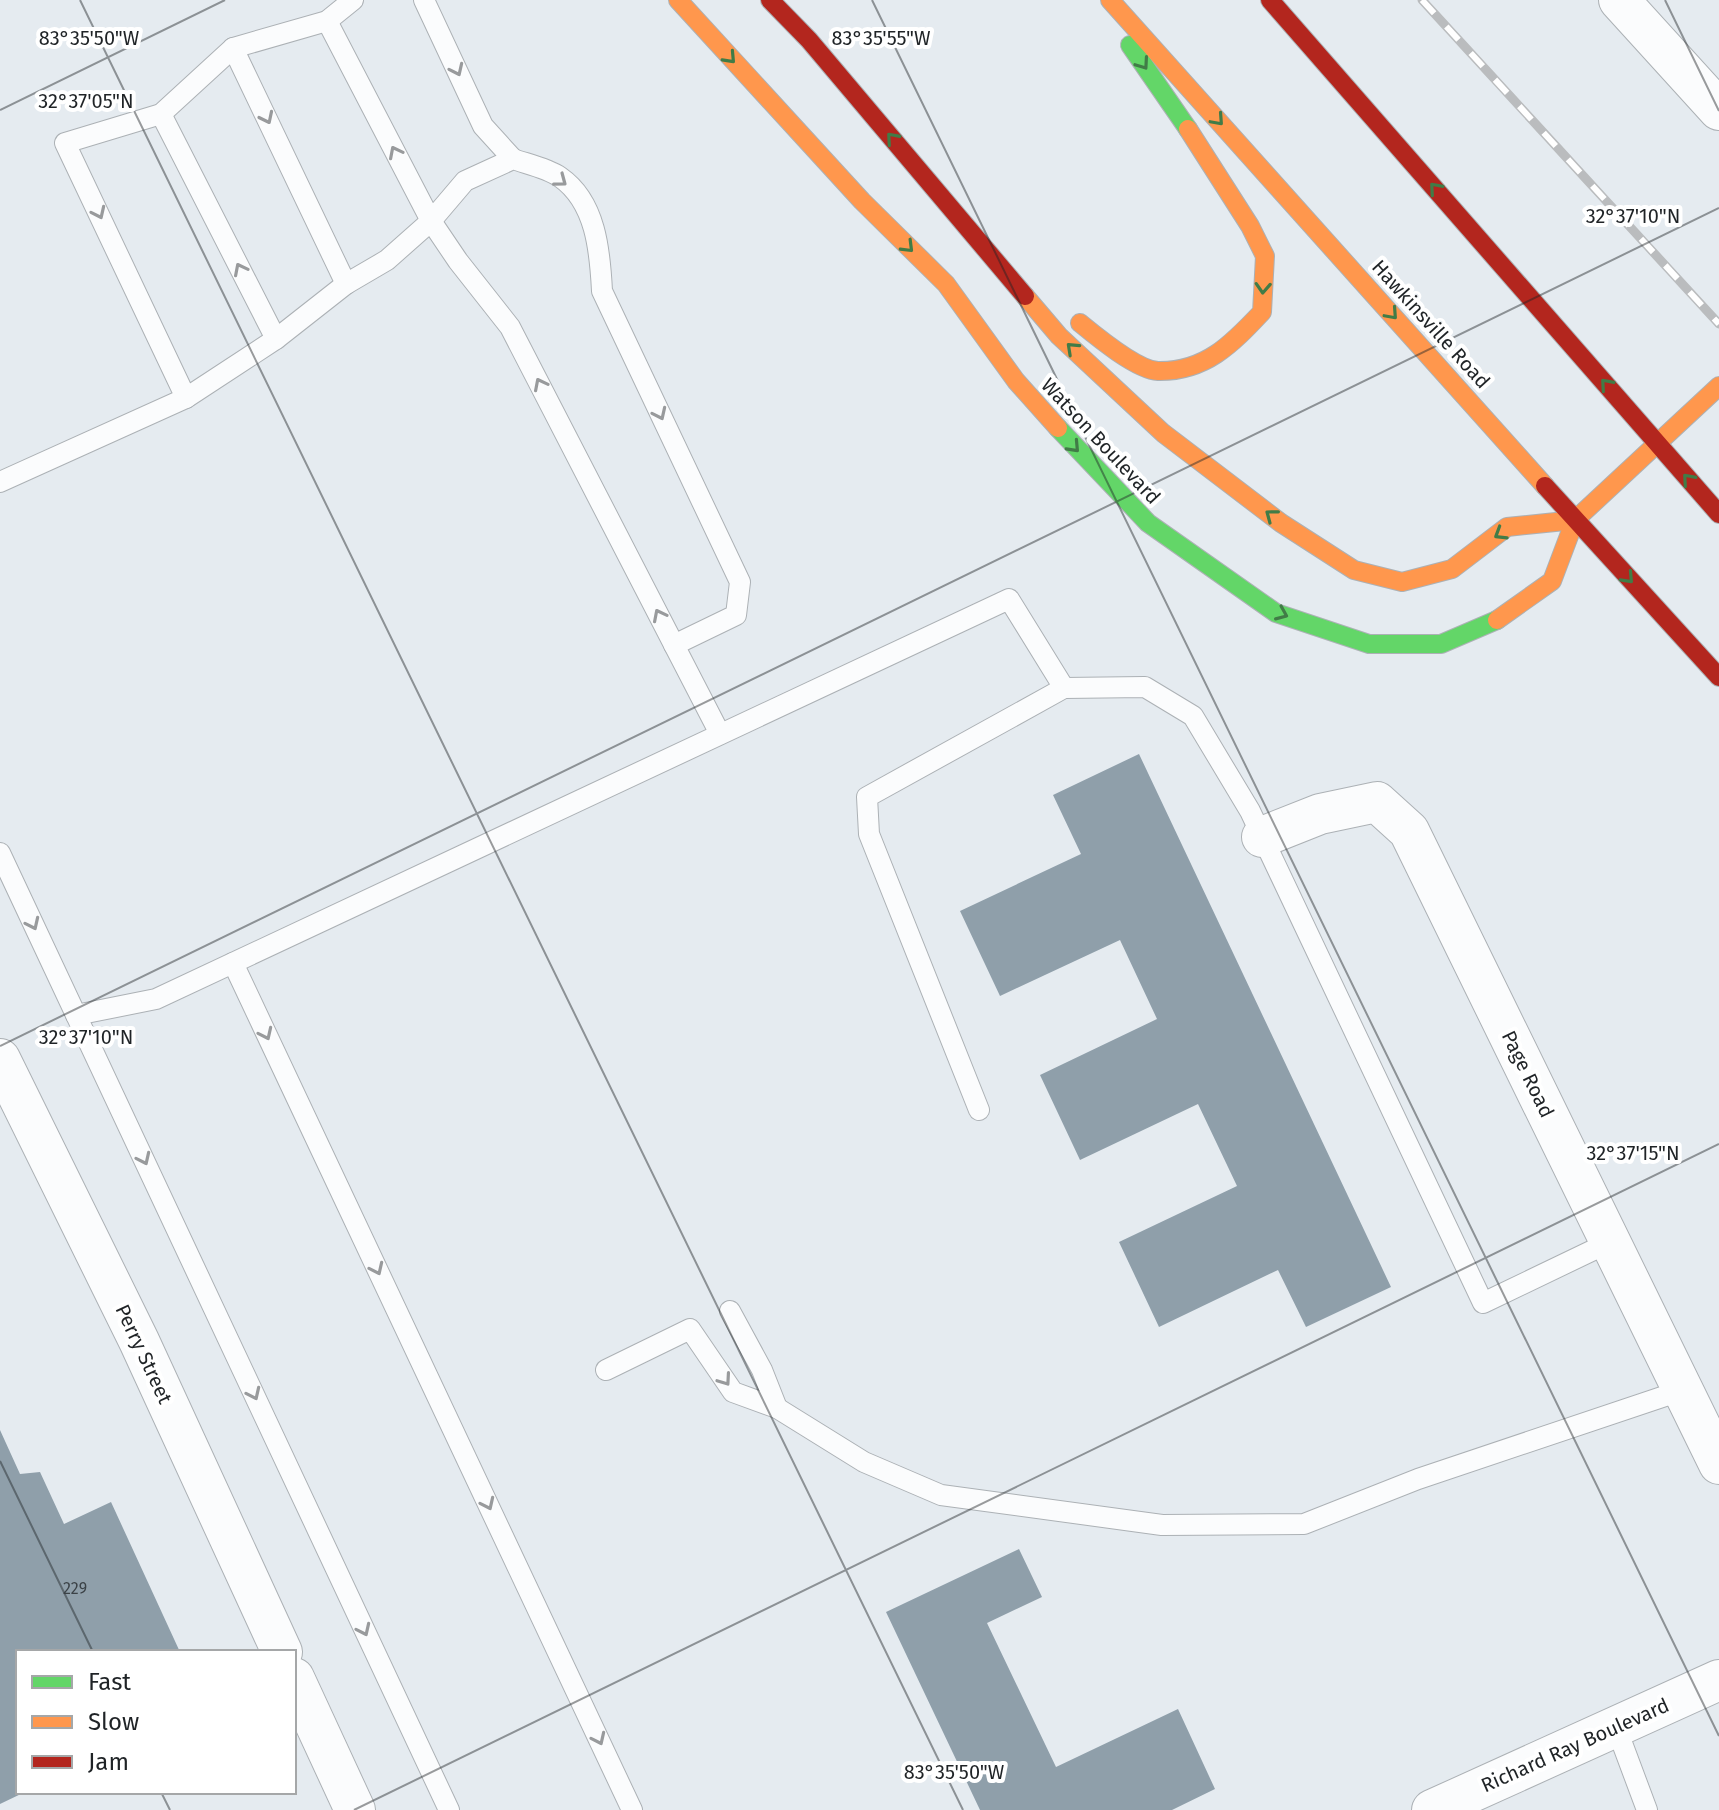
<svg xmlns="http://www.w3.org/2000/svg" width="1719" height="1810" font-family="'Fira Sans',sans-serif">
<rect width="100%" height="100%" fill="#e5ebf0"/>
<g fill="#8f9faa">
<path d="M1139,754L1391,1287L1306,1327L1278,1270L1159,1327L1119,1242L1237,1186L1198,1104L1080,1160L1040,1075L1157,1019L1120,940L1000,996L960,911L1081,854L1053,795Z"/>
<path d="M0,1430L20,1474L40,1472L64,1524L111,1502L180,1652H18V1792H25L0,1804Z"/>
<path d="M1019,1549L1042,1597L987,1623L1056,1767L1178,1709L1215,1789L1172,1810H980L886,1612Z"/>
</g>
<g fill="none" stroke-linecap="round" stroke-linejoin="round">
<g stroke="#acb1b5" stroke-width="22">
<g id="lane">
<path d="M424,0L483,126L513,159"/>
<path d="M327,21L431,221L458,261L510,327L720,734"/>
<path d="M233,48L346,284"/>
<path d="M161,114L276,339"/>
<path d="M186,398L65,143L161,114L233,48L327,21L353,0"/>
<path d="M0,482L186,398L276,339L346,284L387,260L431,221L465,181L513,159C527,164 547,168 560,177C596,202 600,251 602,291L740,582L736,615L674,645"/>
<path d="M1064,688L1145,687L1193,716L1250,811L1483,1303L1610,1242"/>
<path d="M0,853L449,1810"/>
<path d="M233,963L632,1810"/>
<path d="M76,1015L156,999L1009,599L1064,688L867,797L869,834L979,1110"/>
<path d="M730,1311L762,1370L777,1408"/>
<path d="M606,1370L690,1329L733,1392L777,1408L864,1462L941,1495L1162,1525L1304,1524L1418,1479L1683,1390"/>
<path d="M1616,1727L1647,1810"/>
</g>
</g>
<g stroke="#acb1b5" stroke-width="42">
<g id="street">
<path d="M1619,0L1719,110"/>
<path d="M1262,837L1320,814L1377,802L1409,831L1719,1464"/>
<path d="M0,1059L139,1341L282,1652"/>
<path d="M294,1678L355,1810"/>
<path d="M1432,1810L1719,1680"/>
</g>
</g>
<g stroke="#acb1b5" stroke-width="20">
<g id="fast">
<path d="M1130,45L1188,129"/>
<path d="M1058,428L1148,523L1276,613L1369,644H1441L1497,620"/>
</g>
</g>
<g stroke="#acb1b5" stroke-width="20">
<g id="slow">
<path d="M678,0L862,201L946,284L1016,381L1058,428"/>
<path d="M1110,0L1545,486"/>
<path d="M1025,296L1059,336L1163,433L1281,523L1354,570L1402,582L1452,569L1507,527L1575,520"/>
<path d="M1080,323C1097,337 1137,370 1158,371C1205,372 1232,344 1262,312L1265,256L1250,226L1188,129"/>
<path d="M1497,620L1552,581L1575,520L1719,386"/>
</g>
</g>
<g stroke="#acb1b5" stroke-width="20">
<g id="jam">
<path d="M770,0L809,40L1025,296"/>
<path d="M1270,0L1719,514"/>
<path d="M1545,486L1719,677"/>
</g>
</g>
<use href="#lane" stroke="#fbfcfd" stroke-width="20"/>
<use href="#street" stroke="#fbfcfd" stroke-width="40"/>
<use href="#fast" stroke="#63d668" stroke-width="18"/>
<use href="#slow" stroke="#ff974d" stroke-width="18"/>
<use href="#jam" stroke="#b3261e" stroke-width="18"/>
<g stroke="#babcbe" stroke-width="9">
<path id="rail" d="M1422,0L1719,324"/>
</g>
<use href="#rail" stroke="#fff" stroke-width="6" stroke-dasharray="18" stroke-linecap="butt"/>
</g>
<defs><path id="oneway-chevron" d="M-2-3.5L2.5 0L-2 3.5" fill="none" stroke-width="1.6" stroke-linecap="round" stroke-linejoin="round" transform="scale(2)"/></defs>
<g stroke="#417c47">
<use href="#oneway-chevron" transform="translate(730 58) rotate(47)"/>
<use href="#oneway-chevron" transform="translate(1143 64) rotate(55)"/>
<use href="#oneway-chevron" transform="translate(1218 120) rotate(48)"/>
<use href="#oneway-chevron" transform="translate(892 138) rotate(-131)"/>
<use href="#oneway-chevron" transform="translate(1435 188) rotate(-131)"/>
<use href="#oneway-chevron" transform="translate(908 247) rotate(45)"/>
<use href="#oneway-chevron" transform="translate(1263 288) rotate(93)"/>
<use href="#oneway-chevron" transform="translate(1392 314) rotate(48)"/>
<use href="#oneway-chevron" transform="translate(1072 348) rotate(-137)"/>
<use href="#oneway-chevron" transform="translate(1606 384) rotate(-131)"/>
<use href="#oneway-chevron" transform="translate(1074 447) rotate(47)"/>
<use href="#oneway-chevron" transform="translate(1688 479) rotate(-131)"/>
<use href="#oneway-chevron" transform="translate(1271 515) rotate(-143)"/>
<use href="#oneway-chevron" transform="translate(1500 534) rotate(148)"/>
<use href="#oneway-chevron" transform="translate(1628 578) rotate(47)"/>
<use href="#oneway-chevron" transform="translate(1282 614) rotate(23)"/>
</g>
<g stroke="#989a9c">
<use href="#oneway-chevron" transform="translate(457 70) rotate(65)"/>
<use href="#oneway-chevron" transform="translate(267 118) rotate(64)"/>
<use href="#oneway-chevron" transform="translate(395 152) rotate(-117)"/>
<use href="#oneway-chevron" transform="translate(561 181) rotate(37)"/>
<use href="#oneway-chevron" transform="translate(99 213) rotate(65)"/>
<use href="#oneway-chevron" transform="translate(240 269) rotate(-117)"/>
<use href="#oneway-chevron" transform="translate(540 384) rotate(-117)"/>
<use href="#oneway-chevron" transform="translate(660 414) rotate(65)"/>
<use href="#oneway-chevron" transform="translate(659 615) rotate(-117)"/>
<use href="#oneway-chevron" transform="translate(33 924) rotate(65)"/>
<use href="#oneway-chevron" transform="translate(266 1034) rotate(65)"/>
<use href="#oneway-chevron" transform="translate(144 1159) rotate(65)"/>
<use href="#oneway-chevron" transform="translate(377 1269) rotate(65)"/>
<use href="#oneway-chevron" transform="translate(725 1380) rotate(55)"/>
<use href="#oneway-chevron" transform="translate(254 1394) rotate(65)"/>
<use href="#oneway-chevron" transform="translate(488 1504) rotate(65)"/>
<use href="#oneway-chevron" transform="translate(364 1630) rotate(65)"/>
<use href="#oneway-chevron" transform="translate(599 1739) rotate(65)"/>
</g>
<path fill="none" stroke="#1f2326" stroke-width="2" stroke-opacity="0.45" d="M80,0L963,1810M872,0L1719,1736M1665,0L1719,111M0,110L225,0M0,1046L1719,208M0,1461L93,1652M161,1792L170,1810M354,1810L1719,1144"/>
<g text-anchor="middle" stroke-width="8" stroke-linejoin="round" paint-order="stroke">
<g font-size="16" fill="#3b4247">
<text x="75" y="1594">229</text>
</g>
<g font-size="20" fill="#1f2326" stroke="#fff">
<text transform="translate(1431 324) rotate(48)" y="7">Hawkinsville Road</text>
<text transform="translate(1101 441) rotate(47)" y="7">Watson Boulevard</text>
<text transform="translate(1528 1074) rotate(64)" y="7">Page Road</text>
<text transform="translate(144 1354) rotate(65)" y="7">Perry Street</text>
<text transform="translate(1575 1745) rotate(-24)" y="7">Richard Ray Boulevard</text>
</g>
</g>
<g font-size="20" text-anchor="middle" fill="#1f2326" stroke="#fff" stroke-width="8" stroke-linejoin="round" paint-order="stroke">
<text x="89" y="45">83°35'50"W</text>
<text x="881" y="45">83°35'55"W</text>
<text x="86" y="108">32°37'05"N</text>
<text x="1633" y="223">32°37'10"N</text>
<text x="86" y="1044">32°37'10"N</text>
<text x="1633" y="1160">32°37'15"N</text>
<text x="954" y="1779">83°35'50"W</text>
</g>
<rect x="16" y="1650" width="280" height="144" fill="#ffffff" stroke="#a5a7a8" stroke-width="2"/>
<rect x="32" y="1676" width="40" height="12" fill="#63d668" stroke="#a5a7a8" stroke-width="2"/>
<text x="88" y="1690" font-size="24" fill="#1f2326">Fast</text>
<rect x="32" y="1716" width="40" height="12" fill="#ff974d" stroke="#a5a7a8" stroke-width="2"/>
<text x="88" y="1730" font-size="24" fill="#1f2326">Slow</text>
<rect x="32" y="1756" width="40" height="12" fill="#b3261e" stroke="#a5a7a8" stroke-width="2"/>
<text x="88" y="1770" font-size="24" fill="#1f2326">Jam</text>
</svg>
